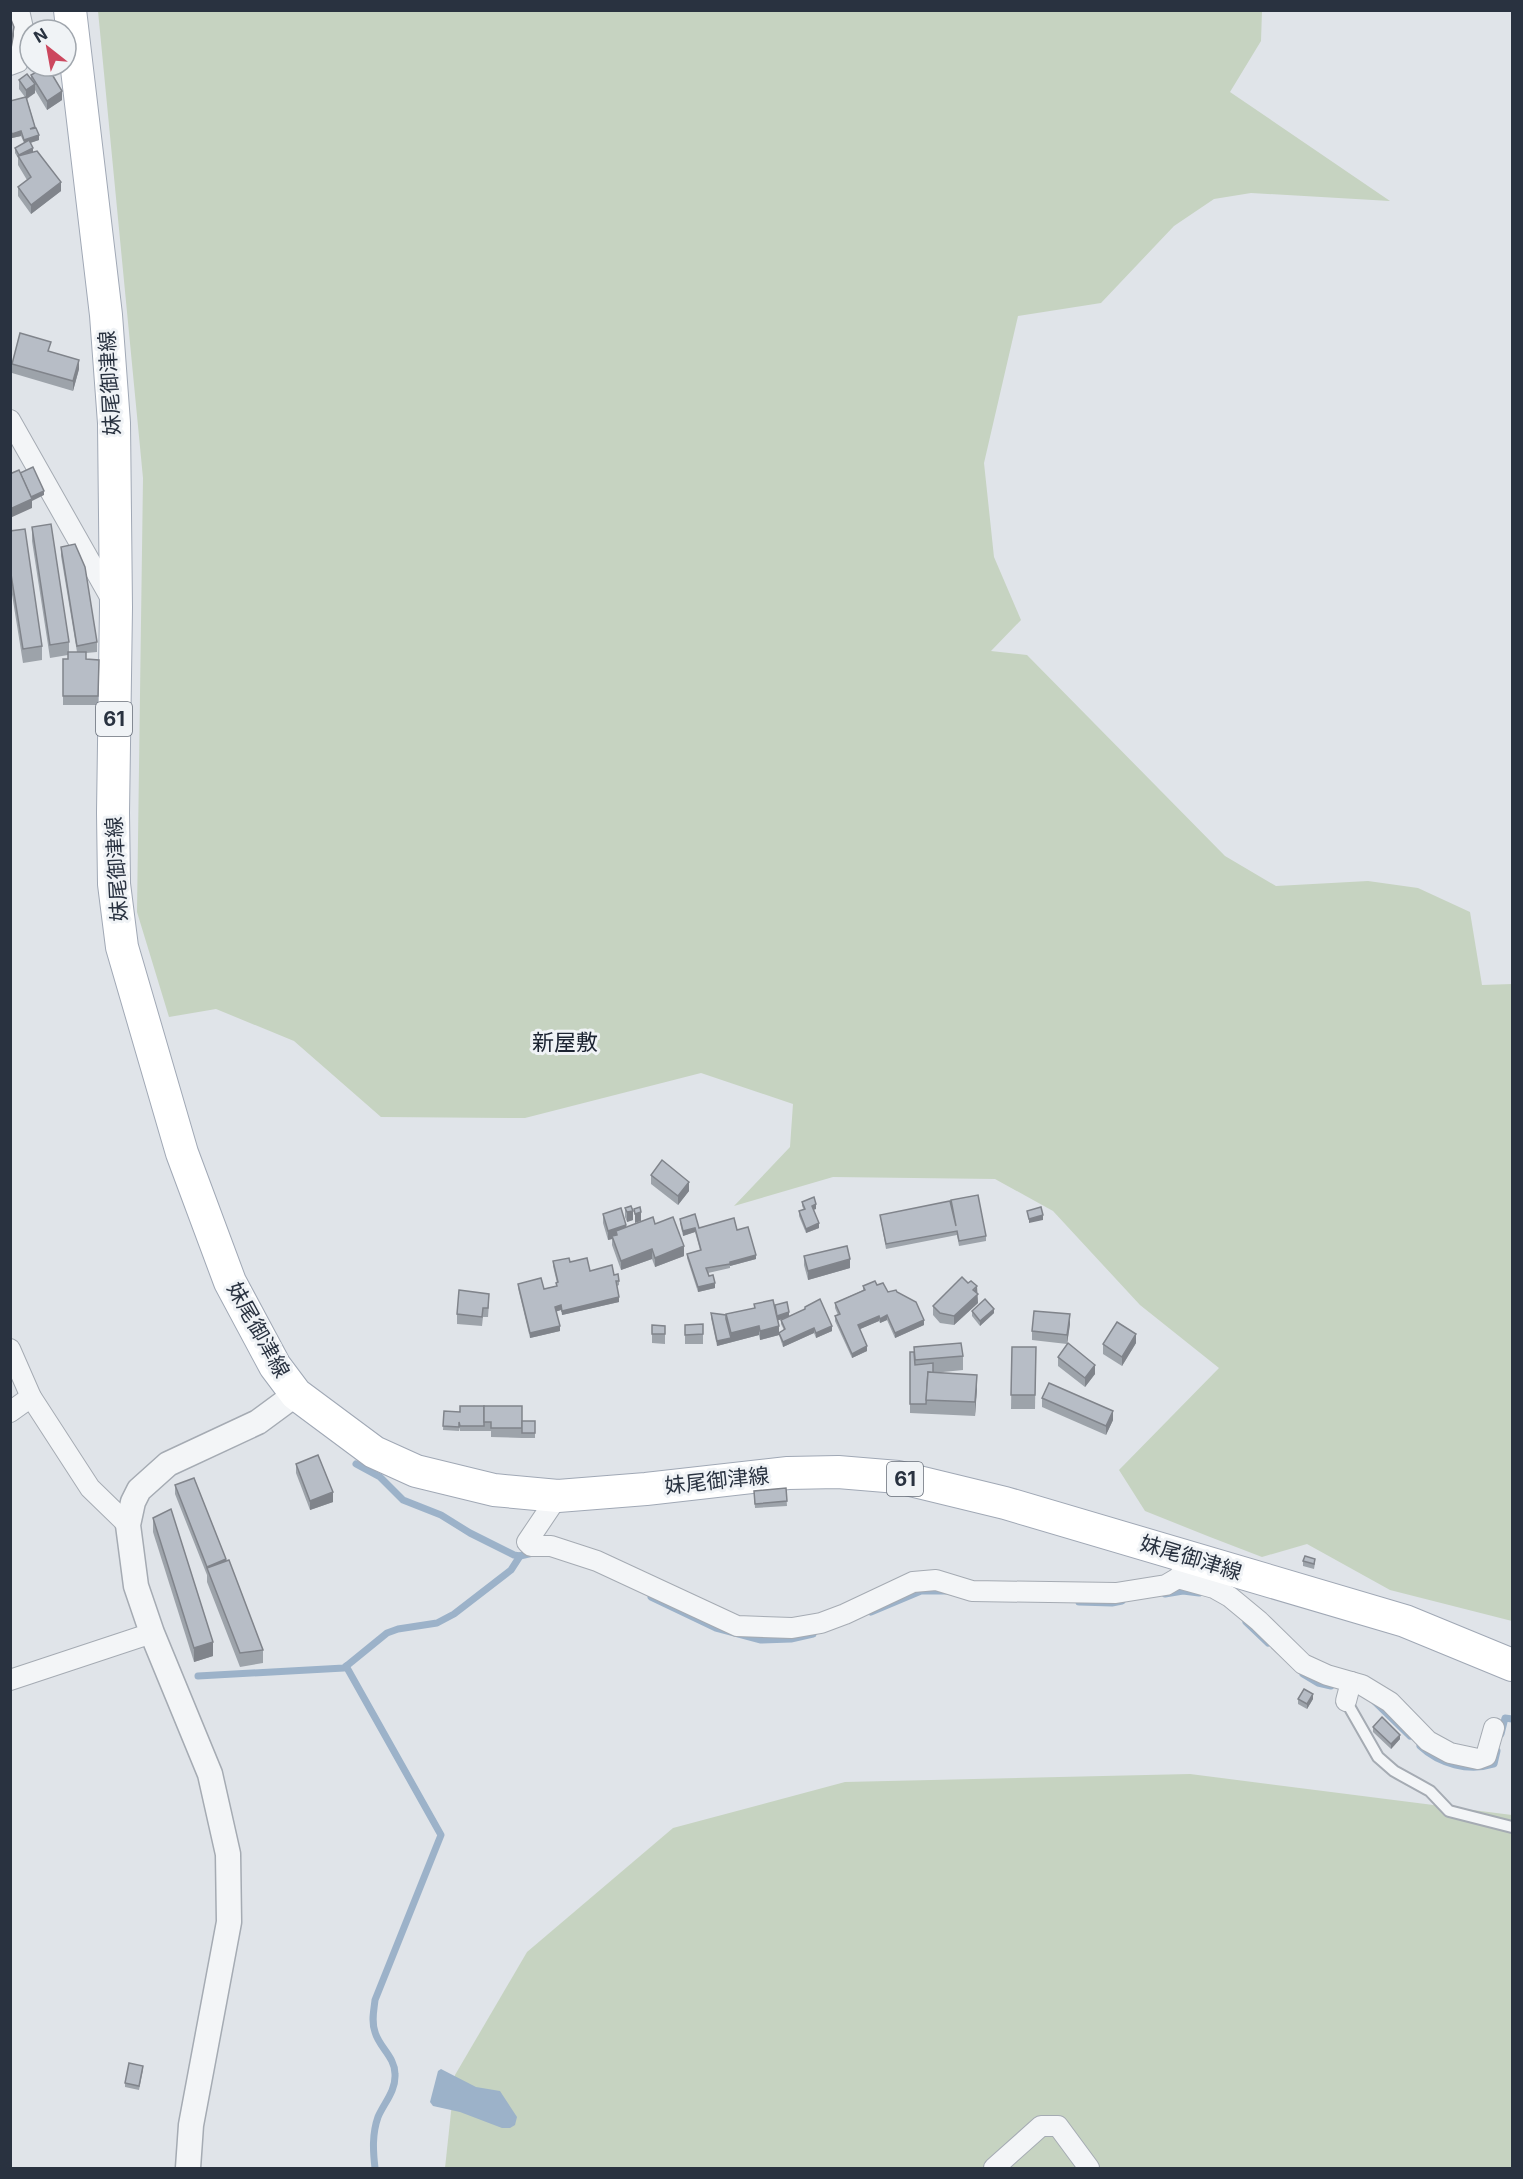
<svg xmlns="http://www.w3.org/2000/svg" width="1523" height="2179" font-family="Inter,'Noto Sans JP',sans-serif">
<rect width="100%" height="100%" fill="#e0e4e9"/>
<g fill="#c6d3c1">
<path d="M98,11H1262L1261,41L1230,92L1390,201L1251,193L1214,199L1174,226L1101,303L1018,316L984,463L994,557L1021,620L991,651L1027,655L1225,856L1276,886L1368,881L1418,888L1470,912L1482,985L1512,984V1621L1390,1590L1307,1544L1262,1557L1210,1537L1145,1511L1119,1470L1219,1368L1140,1305L1053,1211L995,1179L833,1177L734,1206L790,1147L793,1104L701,1073L525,1118L381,1117L294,1041L216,1009L169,1017L137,912L143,478Z"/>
<path d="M1190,1774L1512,1815V2168H445L455,2075L527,1952L673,1828L845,1782Z"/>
</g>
<path fill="#9cb2c9" d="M441,2069L476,2087L500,2091L517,2117L515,2125L510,2128H502L460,2112L433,2106L430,2102L438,2071Z"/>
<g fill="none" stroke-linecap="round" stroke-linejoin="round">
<g stroke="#9cb2c9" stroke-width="7">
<path d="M356,1464L380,1477L403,1500L441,1515L470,1533L514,1555L520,1556L533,1553"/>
<path d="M1165,1594L1183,1591L1199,1593"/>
<path d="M651,1597L716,1628L761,1640L791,1639L813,1634"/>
<path d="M1079,1602L1112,1603L1122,1601"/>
<path d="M871,1612L921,1591H946"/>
<path d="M1246,1622L1268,1643"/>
<path d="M346,1666L441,1835L375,2000C374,2010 371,2021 375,2032C379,2047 395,2057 395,2074C396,2091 384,2103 378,2117C372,2134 373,2151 375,2168"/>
<path d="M1303,1674L1318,1683L1331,1686"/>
<path d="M198,1676L344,1668L387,1633L398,1629L437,1623L454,1614L511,1570L520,1556"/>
<path d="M1375,1702L1410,1736"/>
<path d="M1501,1734L1505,1718L1512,1719"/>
<path d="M1420,1746C1439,1764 1469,1772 1494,1764L1497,1751"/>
</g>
<g stroke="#a5abb3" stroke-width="14">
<path id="service" d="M1346,1701L1378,1757L1394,1771L1430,1791L1449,1811L1512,1827"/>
</g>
<g stroke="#a5abb3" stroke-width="22">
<g id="minor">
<path d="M10,65L18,62L24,33L19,10"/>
<path d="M10,420L113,602"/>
<path d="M10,1349L31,1397L90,1488L128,1525"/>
<path d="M10,1412L31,1397"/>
<path d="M558,1496L527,1542L531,1546H551L597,1561L737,1626L792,1628L821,1623L845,1614L913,1582L936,1580L972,1591L1116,1593L1166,1585L1178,1578L1192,1558"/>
<path d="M1178,1578L1214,1588L1230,1597L1259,1621L1303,1664L1327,1675L1362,1685L1390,1702L1428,1741L1450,1753L1478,1759L1486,1756L1494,1728"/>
<path d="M10,1680L152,1633"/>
<path d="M1346,1701L1351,1682"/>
<path d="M994,2168L1041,2126H1058L1089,2168"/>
</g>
</g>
<g stroke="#a5abb3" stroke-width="27">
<path id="tertiary" d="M188,2168L191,2125L229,1922L228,1854L210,1774L152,1633L136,1586L128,1525L133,1502L139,1490L168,1464L258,1422L296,1394"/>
</g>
<g stroke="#a0a8b5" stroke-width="34">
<path id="primary" d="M70,10L106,315L114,423L116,607L113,813L114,884L122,947L182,1153L230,1282L275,1366L296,1394L374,1452L416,1471L494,1490L558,1496L646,1489L788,1473L838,1472L898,1477L1005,1503L1405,1621L1512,1665"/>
</g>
<use href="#service" stroke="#f3f5f7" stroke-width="10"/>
<use href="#minor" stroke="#f3f5f7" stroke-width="20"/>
<use href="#tertiary" stroke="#f3f5f7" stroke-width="24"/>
<use href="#primary" stroke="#fff" stroke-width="32"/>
</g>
<g fill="#9da3aa" fill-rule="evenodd">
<path d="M31,75L62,100L47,110L35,90V93L27,99L39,140L30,143L33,152L61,191L31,214L18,196V187L27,180L18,165V158L15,153V148L24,143L21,136L12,138L11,136H10V101L25,97L19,89V80H31Z"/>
<path d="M50,352L79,369L73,391L12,373V364Z"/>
<path d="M32,527L69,642V652H77L61,556V547L97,642V652L86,653V659L99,660L98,705H63V659H68V655L50,658L32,541Z"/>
<path d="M10,531L42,646V660L23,663L10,582Z"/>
<path d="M651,1175L689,1191L678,1205L651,1184Z"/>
<path d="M951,1200L986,1236V1241L959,1246L957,1235L886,1249L880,1215L951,1205Z"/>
<path d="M802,1202L816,1209L813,1210L819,1228L806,1233L799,1216V1211L804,1210L802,1206Z"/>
<path d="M625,1208L633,1220L627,1222L625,1217Z"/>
<path d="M603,1214L626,1227L655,1224L684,1256L655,1267L652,1259L621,1270L612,1245V1239L608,1240L603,1223Z"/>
<path d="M680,1219L699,1228L737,1230L756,1259L730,1266V1268L708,1273L715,1288L698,1292L687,1258V1254L700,1250L695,1232L683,1236L680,1223Z"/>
<path d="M804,1256L850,1268L808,1280L804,1265Z"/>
<path d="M553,1261L570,1262L590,1271L614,1275L619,1281V1285L617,1286L619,1302L562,1315L561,1310L556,1311L560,1331L530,1338L518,1288V1284L544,1289L556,1286L557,1283L553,1266Z"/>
<path d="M877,1285L888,1292H897L924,1325L895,1338L887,1320L880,1323L879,1321L860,1329L867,1351L852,1358L835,1321V1316L838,1315L835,1308V1303L863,1290V1286Z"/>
<path d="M977,1293L978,1303L954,1325L940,1323L933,1315V1306Z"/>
<path d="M489,1303L488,1317H483L482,1326L457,1324V1314Z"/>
<path d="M754,1304L775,1305L789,1316L805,1309V1307L832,1331L816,1338L814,1333L783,1347L779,1335L760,1340L759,1335L717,1346L711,1318V1313L726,1315L754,1308ZM786,1318L781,1320V1324L784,1330L779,1332L778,1320Z"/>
<path d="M972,1311L994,1313L980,1326L972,1316Z"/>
<path d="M703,1324V1344H685V1325Z"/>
<path d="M1070,1324L1067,1344L1032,1340V1331Z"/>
<path d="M652,1325L665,1326V1344L652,1343Z"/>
<path d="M1136,1343L1122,1366L1103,1354V1344Z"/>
<path d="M1012,1347H1036L1035,1409H1011Z"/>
<path d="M910,1352L963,1356V1370L933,1373L977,1388L975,1416L910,1413Z"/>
<path d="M1058,1357L1095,1374L1085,1387L1058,1366Z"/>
<path d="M1042,1398L1113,1420L1106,1435L1042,1407Z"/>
<path d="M444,1411L522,1421H535V1438H522V1436V1438L491,1437V1431H460L459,1427V1431L443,1430Z"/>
<path d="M296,1464L333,1502L310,1510L296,1473Z"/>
<path d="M175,1485L226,1561L263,1650V1663L240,1667L207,1582V1575L175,1494Z"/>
<path d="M786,1488L787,1506L755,1508L754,1491Z"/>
<path d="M153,1518L213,1656L194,1662L153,1532Z"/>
<path d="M1303,1561L1315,1563L1314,1569L1303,1566Z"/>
<path d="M1298,1699H1313L1307,1709L1298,1704Z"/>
<path d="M1373,1727L1400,1739L1391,1749L1373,1732Z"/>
<path d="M143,2070L139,2090L125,2087V2083Z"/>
</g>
<g fill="#80848b">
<path d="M14,27V36L12,47L10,48V38Z"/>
<path d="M35,84V93L26,99V90Z"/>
<path d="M62,91V100L47,110V101Z"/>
<path d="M21,131V136L12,138V134Z"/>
<path d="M39,135V140L24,145V140Z"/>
<path d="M33,148V152L19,155Z"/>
<path d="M61,182V191L31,214V205Z"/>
<path d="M79,360V369L73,391V381Z"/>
<path d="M44,491V495L32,501V508L10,518V509L29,497Z"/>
<path d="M689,1182V1191L678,1205V1196Z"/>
<path d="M816,1204V1209L812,1210V1206Z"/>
<path d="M633,1211V1220L627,1222V1212Z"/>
<path d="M641,1212V1221L635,1223V1214Z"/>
<path d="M1043,1215V1220L1029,1223V1219Z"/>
<path d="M819,1223V1228L806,1233V1229Z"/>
<path d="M626,1225V1234L616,1231V1238L612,1236V1239L608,1240V1231Z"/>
<path d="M695,1228V1232L683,1236V1231Z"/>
<path d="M684,1246V1256L655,1267V1258Z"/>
<path d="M652,1249V1259L621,1270V1261Z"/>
<path d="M756,1255V1259L730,1266V1262Z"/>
<path d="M850,1259V1268L808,1280V1271Z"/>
<path d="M715,1283V1288L698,1292V1287Z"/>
<path d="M977,1286L978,1303L954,1325V1316Z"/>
<path d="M619,1297V1302L562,1315V1311Z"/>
<path d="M561,1305V1310L555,1312V1307Z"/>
<path d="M994,1309V1313L980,1326V1321Z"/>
<path d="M789,1312V1317L776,1321V1316Z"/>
<path d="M1070,1314V1324L1067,1344V1335Z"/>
<path d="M887,1315V1320L880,1323V1319Z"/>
<path d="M879,1316V1321L858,1330V1325Z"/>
<path d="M924,1320V1325L895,1338V1333Z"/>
<path d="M560,1326V1331L530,1338V1333Z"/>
<path d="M759,1326V1335L717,1346V1341L731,1338V1333Z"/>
<path d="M779,1326V1335L760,1340V1331Z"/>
<path d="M832,1326V1331L816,1338V1333Z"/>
<path d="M814,1328V1333L783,1347V1342Z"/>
<path d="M1136,1334V1343L1122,1366V1357Z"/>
<path d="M867,1346V1351L852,1358V1354Z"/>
<path d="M1095,1365V1374L1085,1387V1378Z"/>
<path d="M977,1375V1388L975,1416V1402Z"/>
<path d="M1113,1411V1420L1106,1435V1426Z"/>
<path d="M333,1492V1502L310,1510V1501Z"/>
<path d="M226,1559V1568H207V1576V1567Z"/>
<path d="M213,1642V1656L194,1662V1648Z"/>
<path d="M1313,1694V1699L1307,1709V1704Z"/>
<path d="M1400,1735V1739L1391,1749V1744Z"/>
</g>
<g fill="#b7bdc6" stroke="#80848b" stroke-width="1.5">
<path d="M10,17L14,27L12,38H10Z"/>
<path d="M47,66L62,91L47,101L31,75Z"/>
<path d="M27,74L35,84L26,90L19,80Z"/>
<path d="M26,97L35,127L30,129L36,128L39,135L24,140L21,131L12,134L11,131H10V101Z"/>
<path d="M29,140L33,148L19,155L15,148Z"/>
<path d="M37,151L61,182L31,205L18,187L31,177L18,156Z"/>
<path d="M20,333L51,342L48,351L79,360L73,381L12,364Z"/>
<path d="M33,467L44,491L31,497L20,473Z"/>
<path d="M19,470L32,499L10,509V471L12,473Z"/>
<path d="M51,524L69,642L50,645L32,527Z"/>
<path d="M25,529L42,646L23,649L10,568V531Z"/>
<path d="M75,544L85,567L97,642L77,646L61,547Z"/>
<path d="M68,652H86V659L99,660L98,696H63V659H68Z"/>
<path d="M662,1160L689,1182L678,1196L651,1175Z"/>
<path d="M978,1195L986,1236L959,1241L957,1231L886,1244L880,1215L950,1201L956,1226L951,1200Z"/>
<path d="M814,1197L816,1204L812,1206L819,1223L806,1229L799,1211L805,1209L802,1202Z"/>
<path d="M631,1206L633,1211L627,1212L625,1208Z"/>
<path d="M640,1207L641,1212L635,1214L634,1209Z"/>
<path d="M1041,1207L1043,1215L1029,1219L1027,1211Z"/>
<path d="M621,1208L626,1225L608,1231L603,1214Z"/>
<path d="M695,1214L699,1228L734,1218L737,1230L748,1227L756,1255L730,1262V1264L706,1268L709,1276L713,1275L715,1283L698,1287L687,1254L701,1250L695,1228L683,1231L680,1219Z"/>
<path d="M653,1217L655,1224L673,1217L684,1246L655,1258L652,1249L621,1261L612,1236L617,1235L616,1231Z"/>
<path d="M847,1246L850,1259L808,1271L804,1256Z"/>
<path d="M569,1258L570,1262L587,1258L590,1271L612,1265L614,1275L618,1274L619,1281H616L619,1297L562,1311L561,1305L555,1307L560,1326L530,1333L518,1284L541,1278L544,1289L557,1286L556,1283L558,1282L553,1261Z"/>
<path d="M962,1277L968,1283L971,1281L977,1286L973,1290L978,1294L954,1316L940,1313L933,1306Z"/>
<path d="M875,1281L877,1285L883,1283L888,1292L896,1290L897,1292L916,1302L924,1320L895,1333L887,1315L880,1319L879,1316L858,1325L867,1346L852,1354L835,1316L840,1314L835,1303L865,1290L863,1286Z"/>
<path d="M459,1290L489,1294L488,1308H483L482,1317L457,1314Z"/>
<path d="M820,1299L832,1326L816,1333L814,1328L783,1342L779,1333L785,1329L781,1320L805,1309V1307Z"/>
<path d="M985,1299L994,1309L980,1321L972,1311Z"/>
<path d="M773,1300L779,1326L760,1331L759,1326L731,1333L726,1314L755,1308L754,1304Z"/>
<path d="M787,1302L789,1312L777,1316L775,1305Z"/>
<path d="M1034,1311L1070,1314L1067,1335L1032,1331Z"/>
<path d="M711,1313L726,1315V1319L731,1338L717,1341Z"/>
<path d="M1117,1322L1136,1334L1122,1357L1103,1344Z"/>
<path d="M703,1324V1334L685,1335V1325Z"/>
<path d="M652,1325L665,1326V1334H652Z"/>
<path d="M961,1343L963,1356L915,1360L914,1347Z"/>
<path d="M1068,1343L1095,1365L1085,1378L1058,1357Z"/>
<path d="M1012,1347H1036L1035,1395H1011Z"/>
<path d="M910,1352H914L915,1365L933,1363V1373L928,1372L926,1404H910Z"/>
<path d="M928,1372L977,1375L975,1402L926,1400Z"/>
<path d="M1049,1383L1113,1411L1106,1426L1042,1398Z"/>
<path d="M460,1406H484V1426H460L459,1422V1427L443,1426L444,1411L460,1412Z"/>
<path d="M484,1406H522V1428H491V1422H484Z"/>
<rect x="522" y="1421" width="13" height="12"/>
<path d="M318,1455L333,1492L310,1501L296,1464Z"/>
<path d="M194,1478L226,1559L207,1567L175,1485Z"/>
<path d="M786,1488L787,1501L755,1504L754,1491Z"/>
<path d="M171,1509L213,1642L194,1648L153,1518Z"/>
<path d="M1305,1556L1315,1559L1314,1564L1303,1561Z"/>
<path d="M229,1560L263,1650L240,1653L207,1568Z"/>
<path d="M1304,1689L1313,1694L1307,1704L1298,1699Z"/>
<path d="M1382,1717L1400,1735L1391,1744L1373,1727Z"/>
<path d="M129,2063L143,2066L139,2086L125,2083Z"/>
</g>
<g text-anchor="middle" stroke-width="6" stroke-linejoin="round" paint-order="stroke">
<g fill="#f0f3f6" stroke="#656c77" stroke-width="1.5">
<rect x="96" y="702" width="36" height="34" rx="4.5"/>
<rect x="887" y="1462" width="36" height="34" rx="4.5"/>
</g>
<g font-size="20" font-weight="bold" fill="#293240">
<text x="114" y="726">61</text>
<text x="905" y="1486">61</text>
</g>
<g font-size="21" fill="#293240" stroke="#f0f3f6">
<text transform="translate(110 383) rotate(-93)" y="7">妹尾御津線</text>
<text transform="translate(117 869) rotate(-93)" y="7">妹尾御津線</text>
<text transform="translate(258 1330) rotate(61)" y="7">妹尾御津線</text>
<text transform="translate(717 1481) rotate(-6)" y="7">妹尾御津線</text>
<text transform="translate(1191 1558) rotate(17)" y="7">妹尾御津線</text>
</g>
<g font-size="22" fill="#1b2331" stroke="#f0f3f6">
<text x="565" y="1050">新屋敷</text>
</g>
</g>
<rect width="1523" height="2179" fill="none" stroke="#293240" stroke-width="24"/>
<g transform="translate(48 48) rotate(329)"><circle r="28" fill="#f0f3f6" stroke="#a0a6ad" stroke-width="1.5"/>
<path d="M0-4.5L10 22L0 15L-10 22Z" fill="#cc475e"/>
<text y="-9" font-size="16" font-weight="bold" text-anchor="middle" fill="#293240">N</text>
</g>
</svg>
